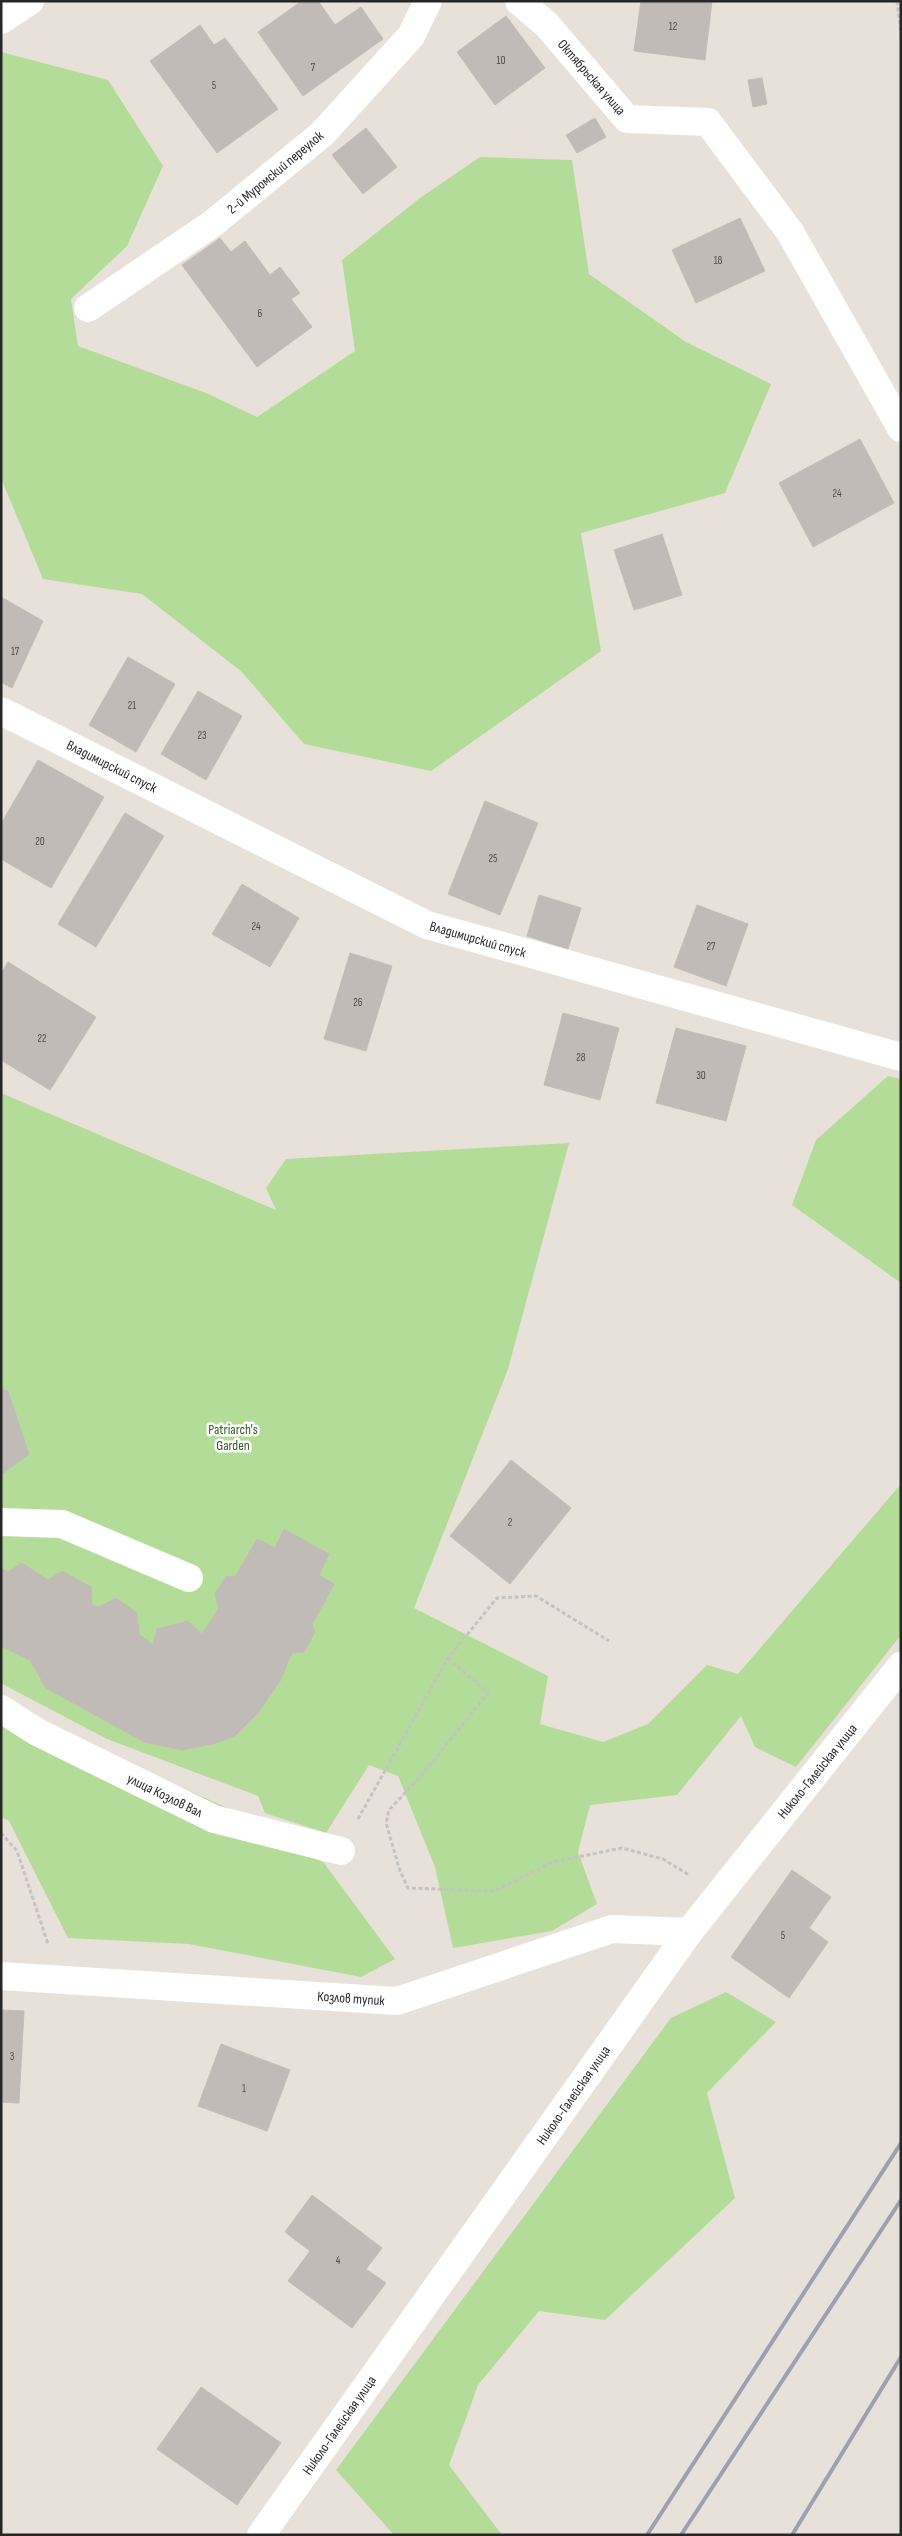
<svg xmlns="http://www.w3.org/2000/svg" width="902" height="2536" font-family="'Sofia Sans Condensed',sans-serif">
<rect width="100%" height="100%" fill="#e8e1d9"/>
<g fill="#b3dc98">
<path d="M1,52L108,80L163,166L127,246L71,299L78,346L206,393L257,417L355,351L342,260L420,198L480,157L572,160L589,274L686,342L771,384L725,493L581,533L601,651L431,771L304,744L242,672L142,594L43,579L1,478Z"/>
<path d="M888,1076L901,1079V1283L792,1205L816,1140Z"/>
<path d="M1,1093L276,1210L266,1188L286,1159L569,1143L508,1369L414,1608L548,1676L540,1724L603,1742L648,1724L707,1665L738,1674L901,1484V1635L796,1767L755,1747L741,1716L677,1795L590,1805L578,1852L597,1904L552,1931L453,1948L435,1867L398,1776L369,1765L326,1833L265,1813L258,1796L107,1739L10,1688L1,1683Z"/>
<path d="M1,1706L234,1811L324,1863L395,1959L361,1977L189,1944L68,1938L9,1821L1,1817Z"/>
<path d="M726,1992L776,2022L707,2093L735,2198L605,2320L539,2311L478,2385L449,2465L502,2535H394L336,2470L671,2018Z"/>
</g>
<g fill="#c0bbb6" stroke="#c3bdb3">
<path d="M302,1H318L335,25L361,7L383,39L303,96L258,32Z"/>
<path d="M641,1H712L705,60L634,51Z"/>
<path d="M506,16L545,68L495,105L457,52Z"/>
<path d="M200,25L214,45L225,38L278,109L217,153L150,61Z"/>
<path d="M762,78L767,104L753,107L748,80Z"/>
<path d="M595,118L606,137L577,153L566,135Z"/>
<path d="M366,128L397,167L363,194L332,155Z"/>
<path d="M740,218L765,271L696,303L672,250Z"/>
<path d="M220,238L231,252L245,241L270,275L280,267L300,293L291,299L312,327L257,367L182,265Z"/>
<path d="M860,439L894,503L813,547L779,483Z"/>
<path d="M662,534L682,595L634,610L614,550Z"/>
<path d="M1,597L43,621L12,688L1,682Z"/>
<path d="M128,657L175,684L136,752L89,725Z"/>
<path d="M198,691L242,716L206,780L161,754Z"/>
<path d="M38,760L104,797L51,888L1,859V824Z"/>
<path d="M485,801L538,823L500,915L448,894Z"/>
<path d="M125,813L164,836L96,947L58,924Z"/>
<path d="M242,884L299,918L270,967L212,934Z"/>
<path d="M539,895L581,908L568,949L527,936Z"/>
<path d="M697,905L748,924L726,986L674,967Z"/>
<path d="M350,953L392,966L366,1051L324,1039Z"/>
<path d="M8,962L96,1017L50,1090L1,1060V974Z"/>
<path d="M563,1013L619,1028L600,1100L544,1085Z"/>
<path d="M676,1028L746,1046L726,1121L656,1103Z"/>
<path d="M1,1389L8,1391L29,1454L1,1475Z"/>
<path d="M511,1460L571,1508L510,1584L450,1536Z"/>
<path d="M284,1529L329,1554L319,1575L334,1584L312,1625L315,1632L304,1652L292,1653L280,1681L258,1713L236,1735L220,1742L183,1750L144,1742L46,1688L30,1660L1,1646V1568L8,1572L22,1563L48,1580L62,1571L91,1587L92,1605L99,1607L116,1598L137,1613L139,1634L153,1645L157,1629L188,1621L202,1634L219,1608L215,1594L226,1576L235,1577L257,1539L275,1548Z"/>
<path d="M792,1870L831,1897L809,1928L828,1942L789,1998L731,1957Z"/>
<path d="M1,2010L24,2011L19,2103L1,2102Z"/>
<path d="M221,2044L290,2070L267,2131L198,2106Z"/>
<path d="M312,2195L382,2248L366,2269L386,2283L352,2328L288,2281L310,2251L285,2232Z"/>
<path d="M201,2387L281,2443L237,2505L157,2449Z"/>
</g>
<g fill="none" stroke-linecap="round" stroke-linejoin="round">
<g stroke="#c3c3c3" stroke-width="3" stroke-dasharray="4 2.5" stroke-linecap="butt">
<path d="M897,1L901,36"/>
<path d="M448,1658L488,1693L420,1777L389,1810L386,1823L400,1871L408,1888L494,1891L553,1862L622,1848L663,1859L689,1875"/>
<path d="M358,1819L448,1658L497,1598L536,1596L609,1641"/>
<path d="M1,1833L17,1851L48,1944"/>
</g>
<g stroke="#fff" stroke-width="28">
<path d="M519,1L547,25L627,119L708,122L790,232L901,428"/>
<path d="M1,20L30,1"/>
<path d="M88,308L212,224L322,134L411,36L428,1"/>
<path d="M1,711L427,925L901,1057"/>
<path d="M1,1522L62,1524L189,1578"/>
<path d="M1,1709L37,1732L214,1819L341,1851"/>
<path d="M1,1976L397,2001L612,1929L689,1932"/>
<path d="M261,2535L689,1932L901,1666"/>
</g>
<g stroke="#9ca0b0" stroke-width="4">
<path d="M647,2535L901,2143"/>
<path d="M681,2535L901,2200"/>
<path d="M792,2535L901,2357"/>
</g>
</g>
<g text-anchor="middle" stroke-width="5" stroke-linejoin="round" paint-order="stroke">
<g font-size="11" fill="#4d4c4b">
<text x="673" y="30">12</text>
<text x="501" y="64">10</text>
<text x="313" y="71">7</text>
<text x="214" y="89">5</text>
<text x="718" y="264">18</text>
<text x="260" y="317">6</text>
<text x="837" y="497">24</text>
<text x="15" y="655">17</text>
<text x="132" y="709">21</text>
<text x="202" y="739">23</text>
<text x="40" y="845">20</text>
<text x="493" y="862">25</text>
<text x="256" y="930">24</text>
<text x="711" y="950">27</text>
<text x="358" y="1006">26</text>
<text x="42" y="1042">22</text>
<text x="581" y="1061">28</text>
<text x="701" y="1079">30</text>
<text x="510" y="1526">2</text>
<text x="783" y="1939">5</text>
<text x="12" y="2060">3</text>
<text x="244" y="2092">1</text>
<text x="338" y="2264">4</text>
</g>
<g font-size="14" fill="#272727" stroke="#fff">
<text transform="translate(592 77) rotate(49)" y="5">Октябрьская улица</text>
<text transform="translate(275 172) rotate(-40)" y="5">2-й Муромский переулок</text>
<text transform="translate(112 766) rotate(27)" y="5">Владимирский спуск</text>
<text transform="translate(478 939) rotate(16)" y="5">Владимирский спуск</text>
<text transform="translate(817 1771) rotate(-51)" y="5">Николо-Галейская улица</text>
<text transform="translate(165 1795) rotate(26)" y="5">улица Козлов Вал</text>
<text transform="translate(351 1998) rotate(4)" y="5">Козлов тупик</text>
<text transform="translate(573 2095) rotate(-55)" y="5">Николо-Галейская улица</text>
<text transform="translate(339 2425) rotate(-55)" y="5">Николо-Галейская улица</text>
</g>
<g font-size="14" fill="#2e5c1e" stroke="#fff">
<text x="233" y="1434">Patriarch's<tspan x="233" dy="16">Garden</tspan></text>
</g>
</g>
<rect width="902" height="2536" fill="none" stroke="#272727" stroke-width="5"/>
</svg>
